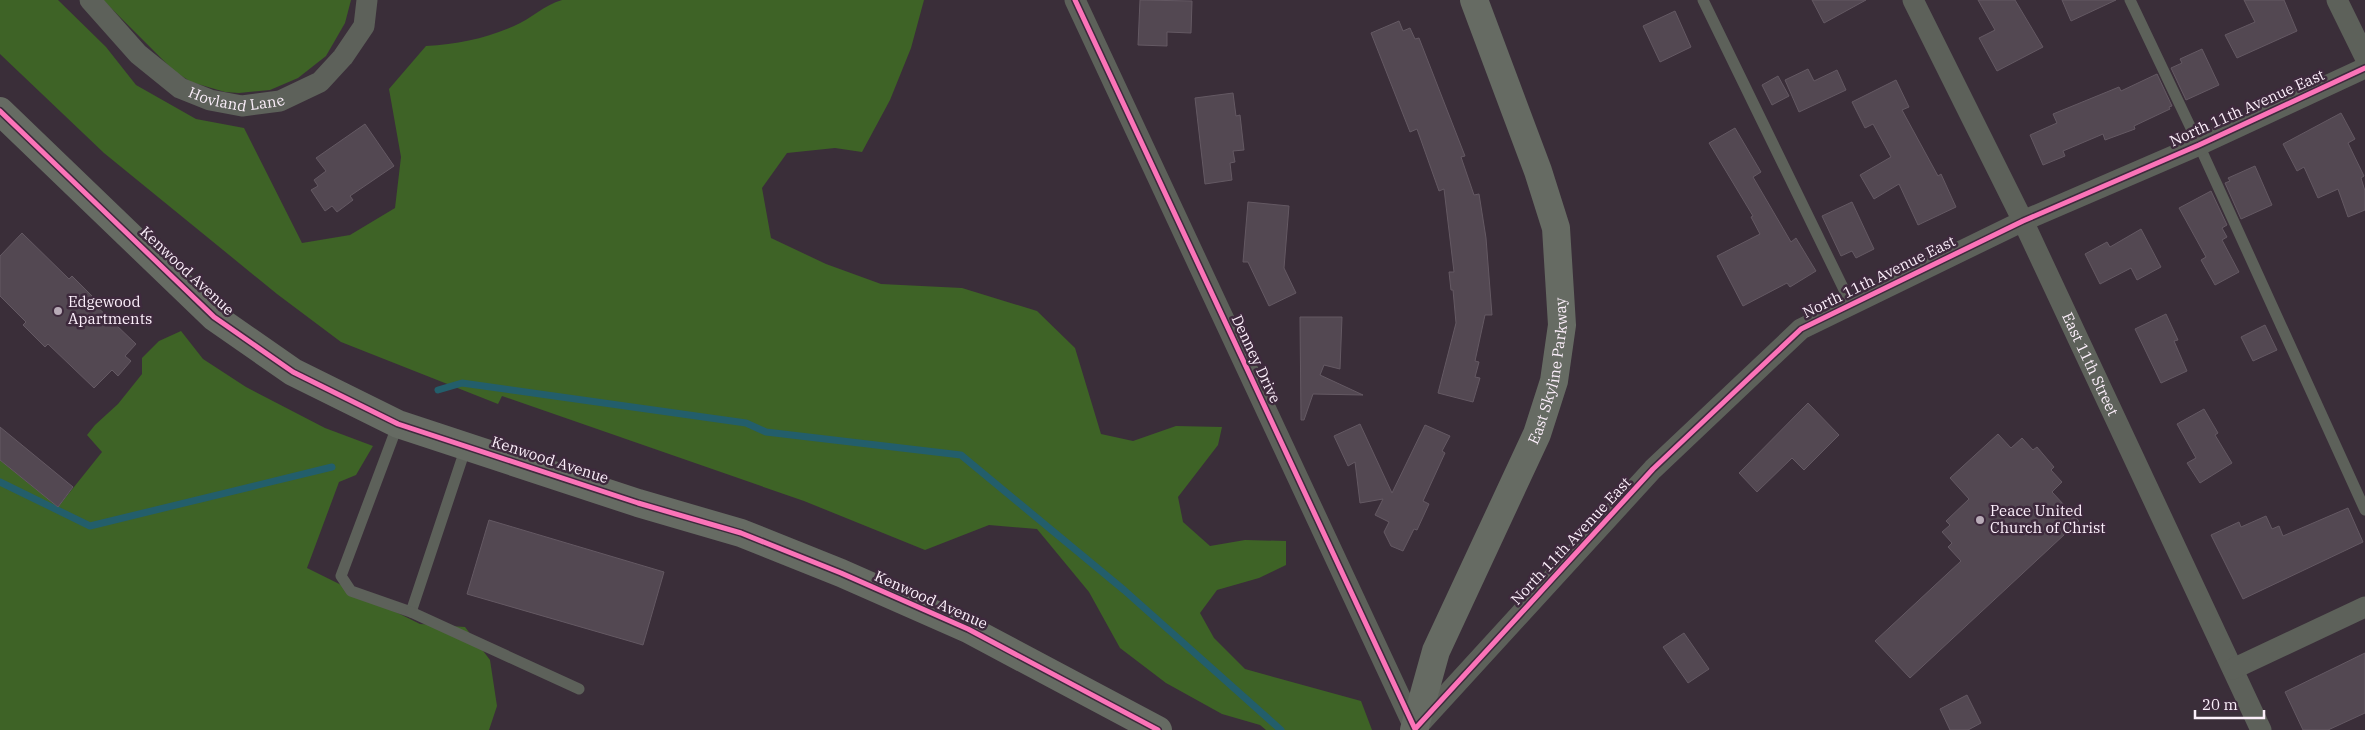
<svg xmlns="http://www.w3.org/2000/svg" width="2365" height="730" font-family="'IBM Plex Serif',serif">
<rect width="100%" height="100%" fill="#3a2e39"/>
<g fill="#3e6326">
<path d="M0,0H58L106,47L136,85L196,119L244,128L302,243L350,235L395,208L401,157L389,89L426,46C458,44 484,39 514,26C531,19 544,5 562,0H924L911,48L890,100L862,152L835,148L787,153L762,188L771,238L826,264L881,284L962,288L1037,311L1075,348L1101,434L1133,441L1176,426L1222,427L1218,445L1178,497L1183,522L1210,546L1245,540L1286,541V565L1259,578L1217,590L1200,613L1214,638L1245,669L1361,701L1372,730H1266L1260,725L1222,714L1166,683L1120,648L1089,592L1037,529L989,525L925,550L804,501L502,396L498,404L341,342L277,294L104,153L0,54Z"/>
<path d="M103,0H351L345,23L326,56L298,78L270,90L239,93L225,92L191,82L174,71Z"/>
<path d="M181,331L203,359L246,387L325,428L373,446L356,475L339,482L307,568L420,624L465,627L490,660L497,706L489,730H0V460L58,507L102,452L87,435L95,425L118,404L142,374V358L159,341Z"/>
</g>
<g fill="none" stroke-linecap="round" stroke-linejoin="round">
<g stroke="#235e6b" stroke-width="7">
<path d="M438,390L462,383L746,423L766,432L961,455L1124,590L1281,730"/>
<path d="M0,482L90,526L332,467"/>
</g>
</g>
<g fill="#534852" stroke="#645963">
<path d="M1140,0L1192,1L1191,33L1167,32V46L1138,45Z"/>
<path d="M1812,0H1866L1824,23Z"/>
<path d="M1978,0H2015L2043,47L1997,71L1979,38L1995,30Z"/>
<path d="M2062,0H2116L2071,21Z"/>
<path d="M2244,0H2284L2297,31L2237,58L2225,35L2255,22Z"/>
<path d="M1675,11L1691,47L1660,62L1643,26Z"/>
<path d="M1399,21L1403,31L1410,28L1415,39L1419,38L1465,156L1461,157L1474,195L1479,194L1486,238L1492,315H1485L1475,361L1479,362L1475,377L1480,378L1473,402L1438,393L1456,323L1453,290H1451L1449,272H1454L1444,189L1439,191L1417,129L1410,132L1371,33Z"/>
<path d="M2202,49L2219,85L2186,100L2171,68L2182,63L2180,59Z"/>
<path d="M1808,69L1814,81L1837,70L1846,90L1799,112L1785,80Z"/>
<path d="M2157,74L2172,106L2169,107L2170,109L2134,126L2135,129L2105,140L2103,134L2063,151L2065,156L2043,165L2030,135L2057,123L2053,114L2119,87L2121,91Z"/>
<path d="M1778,76L1789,96L1772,105L1762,85Z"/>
<path d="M1896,80L1909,107L1902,110L1938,176L1941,174L1956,207L1918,225L1899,184L1874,199L1860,175L1891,157L1873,124L1865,128L1852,102Z"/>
<path d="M1233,93L1236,116L1240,115L1244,150L1233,151L1235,162L1230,163L1232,180L1205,184L1195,98Z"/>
<path d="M2341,113L2355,139L2348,143L2364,176L2361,178L2365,191V210L2348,217L2338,189L2318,198L2304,167L2297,171L2283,144Z"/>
<path d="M365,124L394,166L350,196L353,200L337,212L332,206L325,211L311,190L318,186L314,180L326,171L316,158Z"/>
<path d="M1735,128L1761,172L1753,177L1791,242L1796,238L1816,271L1790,287L1787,283L1743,306L1717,256L1760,234L1751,217L1753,216L1709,143Z"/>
<path d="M2255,166L2272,205L2241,219L2225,183L2230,181L2228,178Z"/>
<path d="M2211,191L2227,225L2222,228L2227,237L2222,240L2239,272L2215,285L2201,260L2206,257L2179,208Z"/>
<path d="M1248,202L1289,206L1284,268L1296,293L1269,306L1248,262H1243Z"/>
<path d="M1852,202L1874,249L1856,258L1852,251L1841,256L1822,216Z"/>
<path d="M2141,229L2161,267L2137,280L2131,268L2100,284L2085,254L2107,242L2110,247Z"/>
<path d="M22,233L69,279L72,276L93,297L90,300L136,344L125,356L131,361L118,376L112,370L94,388L48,344L45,347L23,325L26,322L0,296V256Z"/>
<path d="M2166,314L2178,340L2174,341L2187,371L2161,383L2135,329Z"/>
<path d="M1300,317H1342L1340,369L1324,365L1320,375L1363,395L1313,394L1304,420H1301Z"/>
<path d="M2265,325L2277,350L2253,361L2241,337Z"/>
<path d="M1808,403L1839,435L1804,470L1792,458L1757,492L1739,473Z"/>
<path d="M2204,409L2218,433L2215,435L2232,463L2200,483L2187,463L2196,458L2177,424Z"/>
<path d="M1360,424L1392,493L1425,425L1450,436L1442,451L1445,453L1423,501L1429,504L1417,530L1414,529L1403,551L1391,546L1384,532L1389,522L1375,515L1383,499L1360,503L1355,462L1348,466L1334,436Z"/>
<path d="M0,427L73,487L58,507L0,460Z"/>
<path d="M1998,434L2011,448L2022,438L2033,450L2037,447L2054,467L2051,470L2062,482L2052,492L2079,521L1910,678L1875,641L1961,561L1948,547L1952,543L1942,532L1950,525L1946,521L1969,499L1950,478Z"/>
<path d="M2348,508L2363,542L2243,599L2211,535L2239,522L2241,527L2266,516L2272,529L2279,526L2283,536Z"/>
<path d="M489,520L664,572L643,645L467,594Z"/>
<path d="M1684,633L1709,669L1688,683L1663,647Z"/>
<path d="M2365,653V713L2328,730H2303L2285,692Z"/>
<path d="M1967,695L1981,723L1968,730H1950L1940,709Z"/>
</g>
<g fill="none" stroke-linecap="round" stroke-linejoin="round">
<g stroke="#5d615a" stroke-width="11">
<path d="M1703,0L1851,304"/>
<path d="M2130,0L2199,145L2365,510"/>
<path d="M398,424L341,576L351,591L411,612L466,447"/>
<path d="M411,612L579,689"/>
</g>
<g stroke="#5d615a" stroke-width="21">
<path id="s1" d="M90,0L138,54L180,88L210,100L242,106L280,101L320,82L343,57L364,26L367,0"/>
<path d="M1075,0L1415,729L1653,469L1801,329L2023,221L2199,145L2365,68"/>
<path id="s2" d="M1913,0L2023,221L2261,730"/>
<path d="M2337,0L2365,57"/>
<path d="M2233,669L2365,607"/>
</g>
<g stroke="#666b63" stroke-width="28">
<path d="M0,111L214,317L293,372L398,424L638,503L741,533L841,573L968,629L1158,730"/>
<path id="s3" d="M1414,730L1436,651L1537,434L1554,381L1562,325L1556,228L1538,171L1474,0"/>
</g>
<g stroke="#3e2a3d" stroke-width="8">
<g id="cycleway">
<path d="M1075,0L1415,729L1653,469L1801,329L2023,221L2199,145L2365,68"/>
<path d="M0,111L214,317L293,372L398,424L638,503L741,533L841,573L968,629L1158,730"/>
</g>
</g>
<use href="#cycleway" stroke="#fb73b8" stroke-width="5"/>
</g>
<g fill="#b8abb7" stroke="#3e2a3d" stroke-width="2">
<circle cx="58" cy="311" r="5"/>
<circle cx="1980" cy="520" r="5"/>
</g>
<g text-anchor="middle" stroke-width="5" stroke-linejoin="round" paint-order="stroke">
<g font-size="15" fill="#fceffb" stroke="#3e2a3d">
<text dy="5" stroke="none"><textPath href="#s1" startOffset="185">Hovland Lane</textPath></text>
<text transform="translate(2247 108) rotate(-24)" y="5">North 11th Avenue East</text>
<text transform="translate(187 271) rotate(43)" y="5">Kenwood Avenue</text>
<text transform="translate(1879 277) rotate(-26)" y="5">North 11th Avenue East</text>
<text transform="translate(1256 359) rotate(65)" y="5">Denney Drive</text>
<text dy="5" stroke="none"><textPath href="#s2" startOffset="405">East 11th Street</textPath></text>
<text dy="5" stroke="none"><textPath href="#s3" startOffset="386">East Skyline Parkway</textPath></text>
<text transform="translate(550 460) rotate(18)" y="5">Kenwood Avenue</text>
<text transform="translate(1571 541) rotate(-47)" y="5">North 11th Avenue East</text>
<text transform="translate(931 600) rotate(24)" y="5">Kenwood Avenue</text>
</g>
<g font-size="15" fill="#fceffb" stroke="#3e2a3d" text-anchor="start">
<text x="68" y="307">Edgewood<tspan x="68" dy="17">Apartments</tspan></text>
<text x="1990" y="516">Peace United<tspan x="1990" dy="17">Church of Christ</tspan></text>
</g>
</g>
<path d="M2195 710v8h69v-8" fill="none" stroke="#fceffb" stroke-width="2.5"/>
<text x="2202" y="710" font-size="15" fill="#fceffb" stroke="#3e2a3d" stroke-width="4" paint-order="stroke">20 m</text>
</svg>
